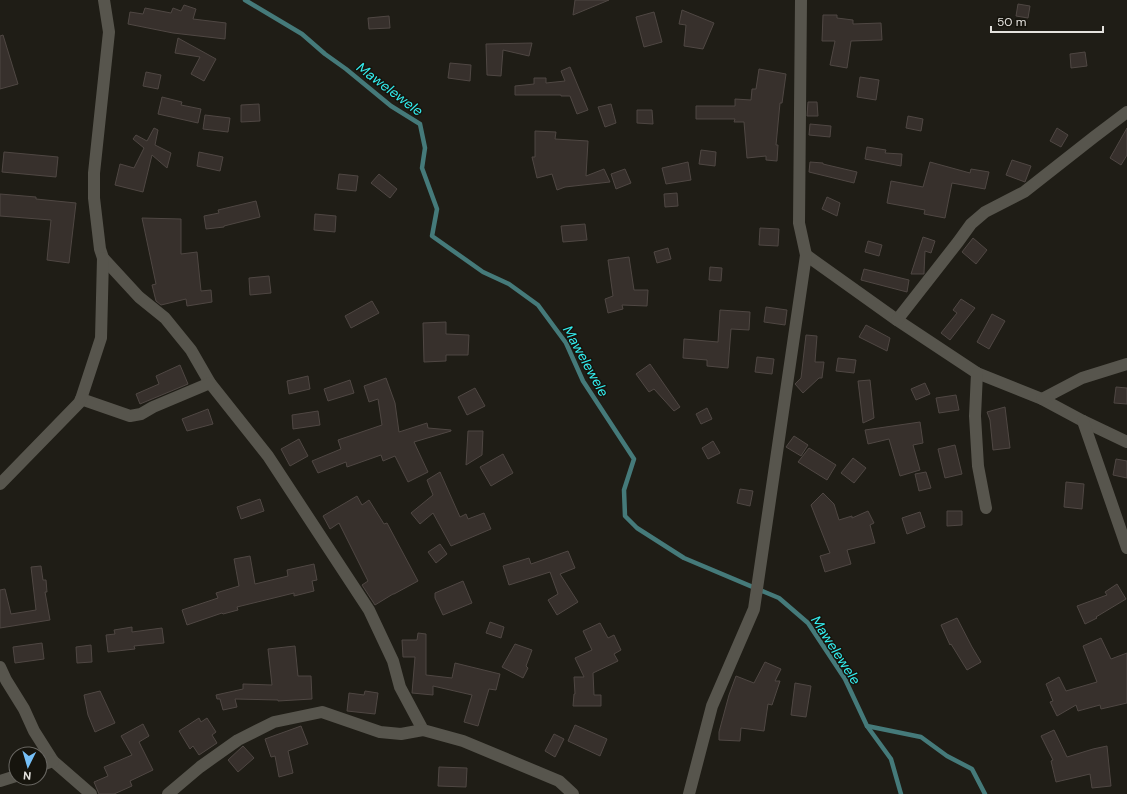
<svg xmlns="http://www.w3.org/2000/svg" width="1127" height="794" font-family="'DM Sans',sans-serif">
<rect width="100%" height="100%" fill="#1f1d16"/>
<g fill="none" stroke-linecap="round" stroke-linejoin="round">
<g stroke="#457a7a" stroke-width="4.5">
<path d="M245,0L302,34L325,54L346,69L391,106L420,124L425,148L422,168L437,209L432,236L483,272L509,284L538,305L566,343L583,381L634,459L624,490L625,516L637,528L684,558L779,598L808,623L845,679L867,726L891,759L901,794"/>
<path d="M867,726L921,737L947,756L972,769L985,794"/>
</g>
</g>
<g fill="#37302c" stroke="#4f4743">
<path d="M575,0H609L573,15Z"/>
<path d="M1018,4L1030,6L1028,18L1016,16Z"/>
<path d="M184,5L196,9L193,19L226,23L225,39L173,33L128,24L130,12L143,14L145,8L171,13L173,8L181,11Z"/>
<path d="M682,10L714,23L703,49L684,46L686,25L679,24Z"/>
<path d="M654,12L662,42L644,47L636,17Z"/>
<path d="M823,15H837V18L853,20V24L881,23L882,40L851,41L847,68L830,65L835,41H822Z"/>
<path d="M389,16L390,28L369,29L368,18Z"/>
<path d="M3,35L18,84L0,89V36Z"/>
<path d="M178,38L216,59L204,81L191,74L200,57L175,53Z"/>
<path d="M532,43L529,56L503,50L501,76L487,75L486,44Z"/>
<path d="M1085,52L1087,66L1071,68L1070,54Z"/>
<path d="M450,63L471,65L470,81L448,78Z"/>
<path d="M570,67L588,110L577,114L570,96H561V95H515V86L534,84V78H546V83L565,81L561,71Z"/>
<path d="M759,69L786,74L782,103H780L776,145H778L777,161L766,160V156L747,158L744,122H734L735,119H696V106H735V99L751,100L752,89H756Z"/>
<path d="M146,72L161,75L158,89L143,86Z"/>
<path d="M860,77L879,80L876,100L857,97Z"/>
<path d="M162,97L182,102L181,105L201,109L198,123L158,114Z"/>
<path d="M808,102H817L818,116H807Z"/>
<path d="M259,104L260,121L241,122V105Z"/>
<path d="M611,104L616,123L605,127L598,107Z"/>
<path d="M637,110H652L653,124L637,123Z"/>
<path d="M205,115L230,118L228,132L203,129Z"/>
<path d="M908,116L923,119L921,131L906,128Z"/>
<path d="M810,124L831,126L830,137L809,135Z"/>
<path d="M154,128L158,130L155,145L171,153L167,168L152,155L143,192L115,185L120,164L134,168L144,148L133,139L136,135L147,141Z"/>
<path d="M1057,128L1068,135L1061,147L1050,141Z"/>
<path d="M1127,128V155L1121,165L1110,158Z"/>
<path d="M535,131L556,132L555,139L588,141L586,176L604,169L610,182L565,187L557,190L552,174L537,178L532,157H535Z"/>
<path d="M867,147L886,150L885,153L902,154L901,166L865,159Z"/>
<path d="M701,150L716,152L715,166L699,164Z"/>
<path d="M4,152L58,157L56,177L2,172Z"/>
<path d="M199,152L223,157L220,171L197,166Z"/>
<path d="M1012,160L1031,166L1025,182L1006,175Z"/>
<path d="M688,162L691,180L666,184L662,168Z"/>
<path d="M810,162L823,163V164L857,172L854,183L809,172Z"/>
<path d="M930,162L970,173L971,169L989,172L985,189L952,183L945,218L924,214L925,210L887,203L891,181L923,187Z"/>
<path d="M625,169L631,183L616,189L611,174Z"/>
<path d="M339,174L358,176L356,191L337,189Z"/>
<path d="M379,174L397,189L390,198L371,183Z"/>
<path d="M677,193L678,206L665,207L664,194Z"/>
<path d="M0,194L36,197V199L76,203L69,263L47,260L51,220L0,216Z"/>
<path d="M827,197L840,203L837,216L822,209Z"/>
<path d="M256,201L260,217L224,226V227L206,229L204,216L219,213L218,210Z"/>
<path d="M315,214L336,216L335,232L314,230Z"/>
<path d="M142,218L181,219V254L197,252L201,291L211,290L212,302L187,306L186,299L161,305L156,301L152,285L156,284Z"/>
<path d="M585,224L587,240L563,242L561,226Z"/>
<path d="M760,228L779,229L778,246L759,245Z"/>
<path d="M923,237L935,241L931,253L925,251L924,273V274H911Z"/>
<path d="M973,238L987,250L976,264L962,252Z"/>
<path d="M868,241L882,245L879,256L865,252Z"/>
<path d="M668,248L671,259L657,263L654,252Z"/>
<path d="M629,257L634,290H648L647,306L622,305L623,309L608,313L605,299L613,296L608,260Z"/>
<path d="M710,267L722,268L721,281L709,280Z"/>
<path d="M864,269L909,280L907,292L861,280Z"/>
<path d="M269,276L271,293L250,295L249,278Z"/>
<path d="M961,299L975,308L950,340L941,333L957,313L953,310Z"/>
<path d="M372,301L379,313L351,328L345,316Z"/>
<path d="M766,307L787,310L785,325L764,322Z"/>
<path d="M720,310L750,312L749,330L731,329L728,368L707,366V360L683,358L684,339L718,342Z"/>
<path d="M992,314L1005,321L989,349L977,342Z"/>
<path d="M446,322V334L469,335L468,355H446V361L424,362L423,323Z"/>
<path d="M866,325L890,338L887,351L859,337Z"/>
<path d="M806,335L817,336L815,362H824L822,378H819L803,393L795,384L801,378Z"/>
<path d="M757,357L774,359L772,374L755,372Z"/>
<path d="M838,358L856,360L854,373L836,371Z"/>
<path d="M650,364L680,407L674,411L654,389L649,392L636,374Z"/>
<path d="M180,365L188,384L140,404L136,394L159,384L156,376Z"/>
<path d="M308,376L310,389L289,394L287,381Z"/>
<path d="M386,378L395,403L399,432L427,423L428,428L451,430V431L414,442L428,472L408,482L395,456L383,461L381,455L347,467L346,462L318,473L312,461L341,449L338,440L382,425L378,399L369,402L364,386Z"/>
<path d="M350,380L354,393L328,401L324,389Z"/>
<path d="M870,380L874,418L863,423L858,381Z"/>
<path d="M925,383L930,394L916,400L911,389Z"/>
<path d="M1116,387L1127,388V404L1114,403Z"/>
<path d="M475,388L485,406L467,415L458,397Z"/>
<path d="M956,395L959,410L939,413L936,398Z"/>
<path d="M1005,407L1010,448L993,450L990,420L987,412Z"/>
<path d="M707,408L712,419L701,424L696,414Z"/>
<path d="M208,409L213,424L187,431L182,419Z"/>
<path d="M318,411L320,425L293,429L292,415Z"/>
<path d="M920,422L923,443L913,445L920,470L900,476L889,439L868,444L865,430Z"/>
<path d="M468,431H483L482,455L466,465Z"/>
<path d="M794,436L808,445L801,456L786,447Z"/>
<path d="M299,439L308,456L290,466L281,449Z"/>
<path d="M713,441L720,453L708,459L702,448Z"/>
<path d="M955,445L962,474L945,478L938,449Z"/>
<path d="M809,448L836,465L827,480L798,462Z"/>
<path d="M503,454L513,473L491,486L480,467Z"/>
<path d="M853,458L866,468L854,483L841,473Z"/>
<path d="M1116,459L1127,461V478L1113,475Z"/>
<path d="M440,472L460,517L466,514L468,519L484,513L491,529L451,546L433,513L420,524L411,513L433,495L427,480Z"/>
<path d="M926,472L931,488L919,491L915,474Z"/>
<path d="M1066,482L1084,484L1082,509L1064,507Z"/>
<path d="M740,489L753,491L750,506L737,503Z"/>
<path d="M823,493L834,504L839,520L852,516V518L868,511L874,523L870,525L875,543L847,550L851,564L825,572L820,556L830,553L811,505Z"/>
<path d="M357,496L362,505L369,500L384,524L387,523L418,581L394,594H393L375,605L362,585L368,581L339,523L330,529L323,516Z"/>
<path d="M260,499L264,511L241,519L237,507Z"/>
<path d="M947,511H962V525L947,526Z"/>
<path d="M920,512L925,527L907,534L902,518Z"/>
<path d="M440,544L447,554L436,563L428,552Z"/>
<path d="M568,551L575,568L560,574L578,602L557,615L548,600L558,594L550,572L509,585L503,566L529,558L531,564Z"/>
<path d="M250,556L255,584L288,576L287,570L314,564L317,580L312,581L314,591L294,596V593L237,607L238,610L223,614L222,613L187,625L182,610L218,598L216,593L239,586L234,559Z"/>
<path d="M41,566L43,580H46L47,592H45L50,620L0,628V590L5,589L11,614L36,610L31,567Z"/>
<path d="M463,581L472,603L443,615L435,598V593Z"/>
<path d="M1117,584L1126,599L1096,617L1097,618L1085,624L1077,606L1107,595L1105,592Z"/>
<path d="M957,618L972,647L981,662L967,670L951,644L950,645L941,625Z"/>
<path d="M490,622L504,627L501,638L486,633Z"/>
<path d="M600,623L608,638L614,635L621,650L614,654L618,661L593,673L594,695H601V706H573L574,694H575L574,677H584L575,658L592,650L583,631Z"/>
<path d="M132,627V632L162,628L164,643L134,646L135,649L108,652L106,635L115,634L114,630Z"/>
<path d="M418,633L426,634V675L452,678L455,663L500,674L496,690L489,689L478,726L464,722L472,695L433,686V695L412,693L415,657H403L402,640H417Z"/>
<path d="M1101,638L1111,659L1127,653V703L1101,709L1100,705L1078,711L1076,705L1057,716L1050,702L1053,701L1046,684L1059,677L1066,691L1097,682L1083,646Z"/>
<path d="M42,643L44,659L15,663L13,647Z"/>
<path d="M515,644L532,650L526,666L528,668L523,678L502,667Z"/>
<path d="M91,645L92,662L77,663L76,647Z"/>
<path d="M295,646L298,676H311L312,699L278,701V700L235,699L237,707L223,710L220,699H217L216,695L243,689V684L272,685L268,649Z"/>
<path d="M765,662L781,669L775,681H780L772,705L768,704L764,731L741,728L740,741L719,740V732L729,695L736,676L754,683Z"/>
<path d="M795,683L811,686L806,717L791,715Z"/>
<path d="M100,691L115,723L95,732L88,715L84,695Z"/>
<path d="M365,691L378,693L375,714L347,711L349,693L364,695Z"/>
<path d="M199,718L201,722L207,718L216,732L212,735L217,743L199,755L193,746L190,749L179,731Z"/>
<path d="M143,724L149,736L139,742L153,770L130,781L132,786L114,794H99L94,782L108,776L104,767L132,755L121,736Z"/>
<path d="M575,725L607,739L600,756L568,741Z"/>
<path d="M301,726L308,744L288,751L293,773L279,777L275,756L271,757L265,739Z"/>
<path d="M1054,730L1067,757L1093,749L1107,746L1111,786L1092,788L1090,774L1056,782L1051,761L1053,760L1041,736Z"/>
<path d="M554,734L564,739L555,757L545,751Z"/>
<path d="M243,746L254,758L238,772L228,760Z"/>
<path d="M439,767L467,768L466,787L438,786Z"/>
</g>
<g fill="none" stroke-linecap="round" stroke-linejoin="round">
<g stroke="#57554d" stroke-width="12">
<path d="M104,0L109,32L94,173V198L100,249L103,258L139,297L165,318L191,350L210,383L268,456L369,610L393,661L400,687L423,730L463,741L559,781L573,794"/>
<path d="M806,255L897,320L977,373L1042,399L1083,421L1127,442"/>
<path d="M897,320L958,242L971,224L985,212L1024,192L1094,137L1127,112"/>
<path d="M977,373L975,416L978,466L986,508"/>
<path d="M81,399L130,416L141,414L153,407L210,383"/>
<path d="M1042,399L1082,378L1127,364"/>
<path d="M1083,421L1127,548"/>
<path d="M0,484L79,403L81,399L101,338L103,258"/>
<path d="M0,667L6,680L24,709L34,731L53,761L91,794"/>
<path d="M40,766L53,761"/>
<path d="M0,781L16,776"/>
<path d="M168,794L200,767L238,740L274,722L322,712L380,732L401,734L423,730"/>
<path d="M689,794L712,706L754,609L806,255L799,223L801,0"/>
</g>
</g>
<g text-anchor="middle" stroke-width="3" stroke-linejoin="round" paint-order="stroke">
<g font-size="14" font-style="italic" fill="#33eef0" stroke="#16140d">
<text transform="translate(390 89) rotate(37)" y="5">Mawelewele</text>
<text transform="translate(586 361) rotate(61)" y="5">Mawelewele</text>
<text transform="translate(836 650) rotate(57)" y="5">Mawelewele</text>
</g>
</g>
<g transform="translate(28 766) rotate(185)"><circle r="19" fill="#16140d" stroke="#686661"/>
<path d="M0-3L7 15L0 10L-7 15Z" fill="#76c0f7"/>
<text y="-6" font-size="11" font-weight="bold" text-anchor="middle" fill="#e4e2de">N</text>
</g>
<path d="M991 26v6h112v-6" fill="none" stroke="#e4e2de" stroke-width="2"/>
<text x="997" y="26" font-size="12" fill="#e4e2de" stroke="#16140d" stroke-width="3" paint-order="stroke">50 m</text>
</svg>
